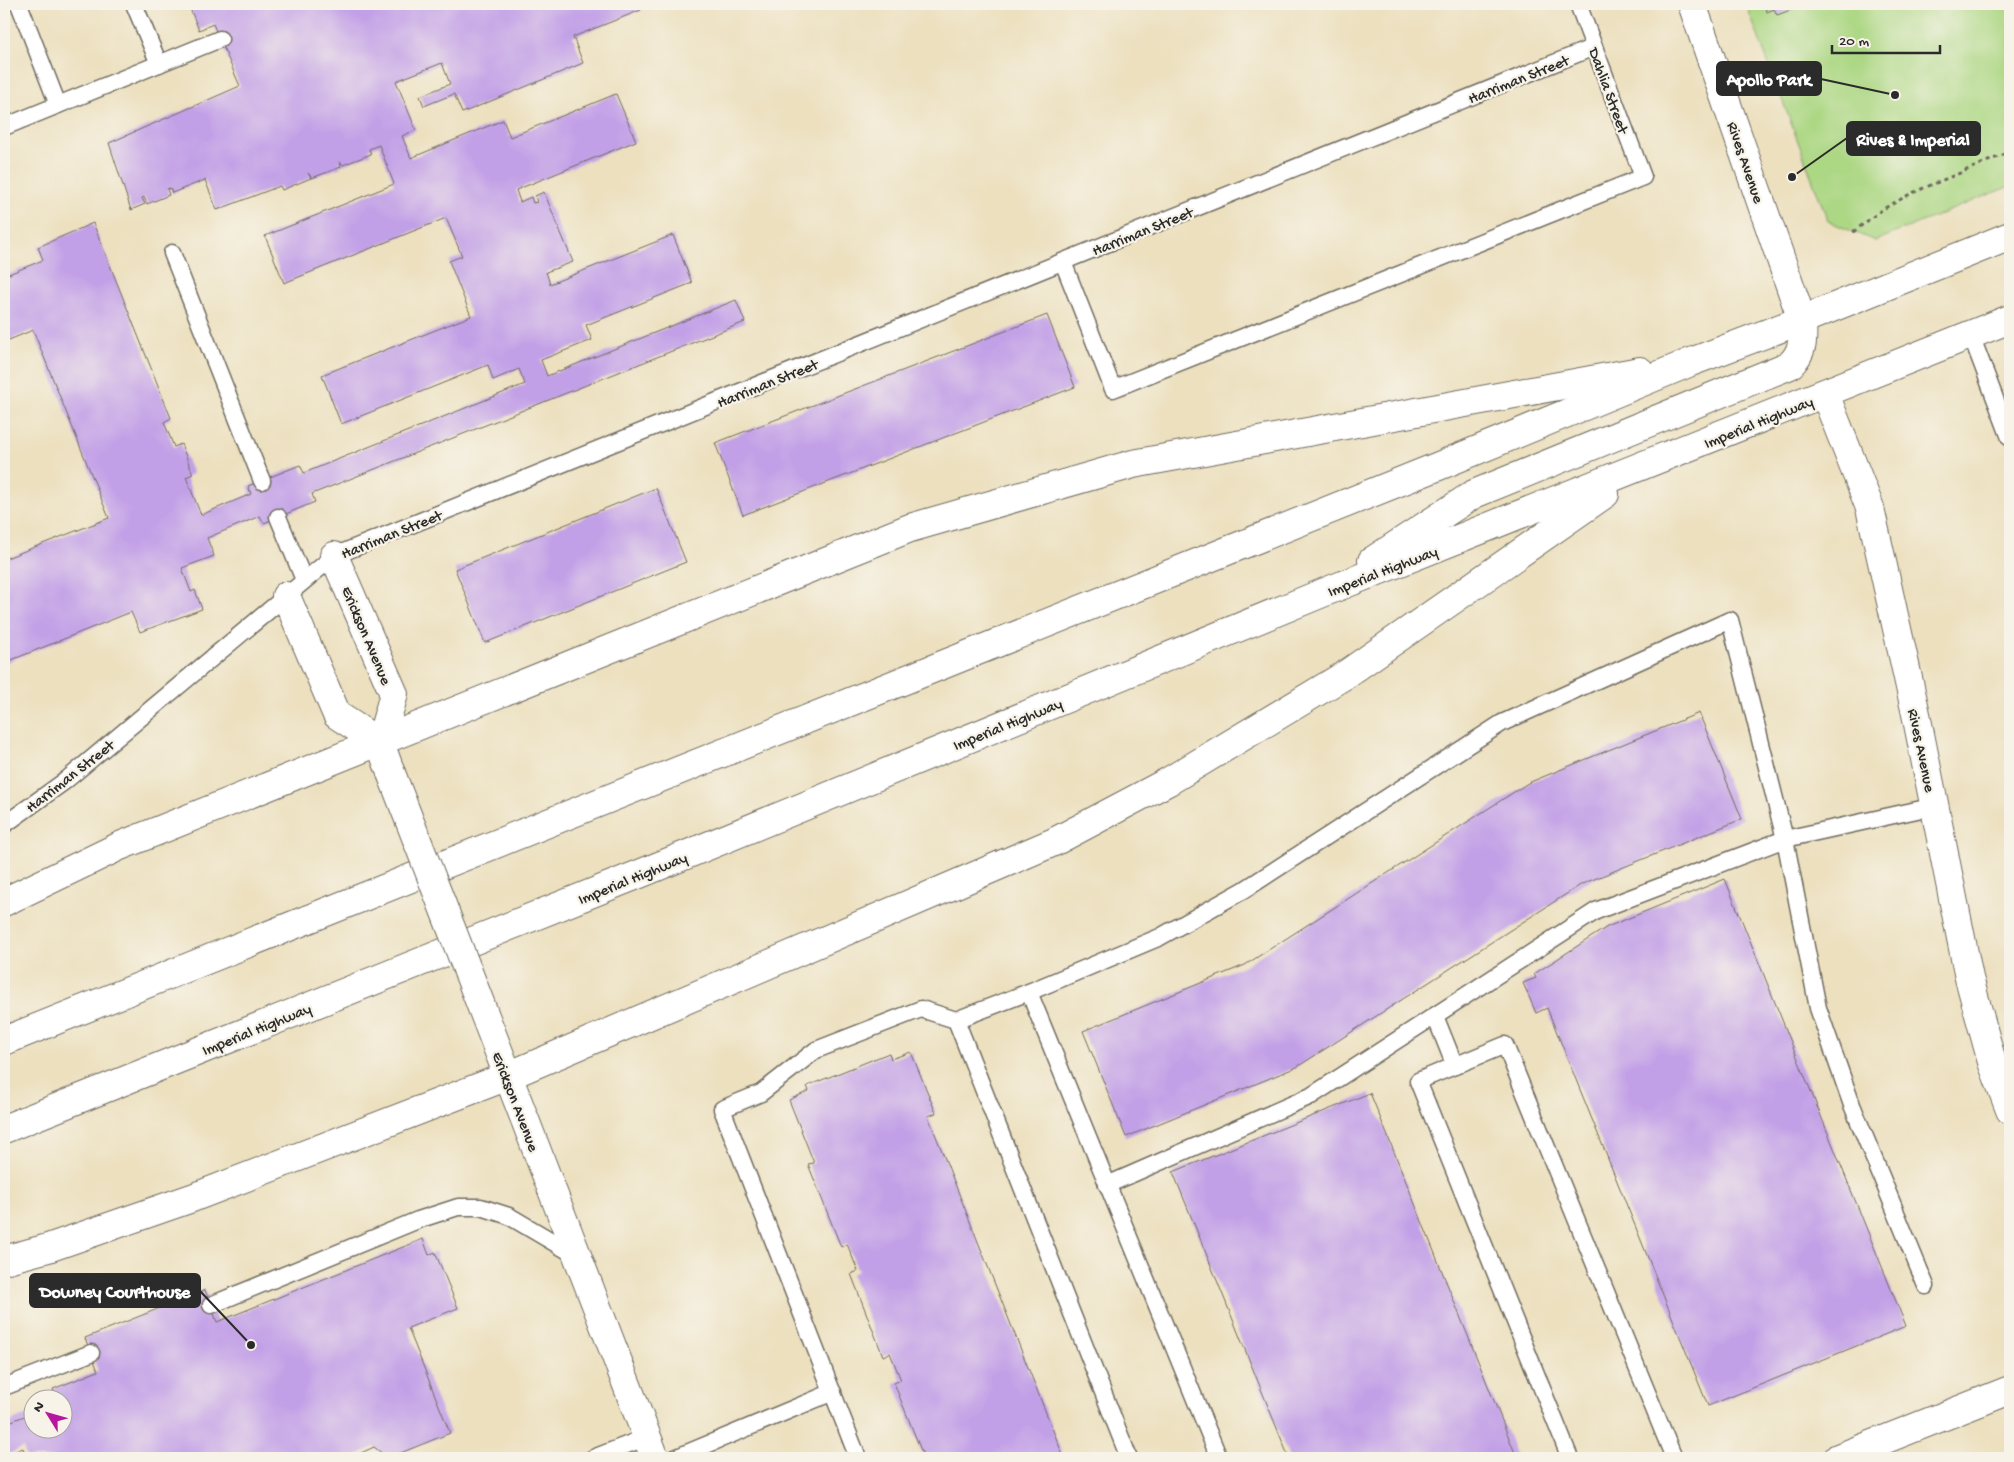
<svg xmlns="http://www.w3.org/2000/svg" width="2014" height="1462" font-family="'Gochi Hand',sans-serif">
<rect width="100%" height="100%" fill="#f7f3e8"/>
<filter id="ink" filterUnits="userSpaceOnUse"><feTurbulence type="fractalNoise" baseFrequency=".02" numOctaves="2"/><feDisplacementMap in="SourceGraphic" scale="10" xChannelSelector="R" yChannelSelector="G"/><feConvolveMatrix kernelMatrix="1 2 1 2 8 2 1 2 1" color-interpolation-filters="sRGB"/></filter>
<filter id="wash" filterUnits="userSpaceOnUse"><feTurbulence type="fractalNoise" baseFrequency=".0096" numOctaves="4" result="noise"/><feDisplacementMap in="SourceGraphic" scale="20" xChannelSelector="R" yChannelSelector="G"/><feGaussianBlur stdDeviation="1.12" result="paint"/><feColorMatrix in="noise" values="0 0 0 0 0 0 0 0 0 0 0 0 0 0 0 0 0 1.4 0 .05"/><feComposite in="paint" operator="in"/></filter>
<g filter="url(#wash)">
<rect width="100%" height="100%" fill="#ece0bf"/>
<path fill="#acd783" stroke="#6c8157" d="M1746,4H2010V186L1875,241L1828,221Z"/>
<g id="blocks">
<g fill="#c2a0e7">
<path d="M188,4H639L641,10L573,37L583,63L462,113L454,94L424,106L420,96L450,84L442,63L396,81L416,130L402,136L411,158L503,120L510,137L616,94L636,141L516,190L520,202L531,197L533,203L537,202L535,196L544,192L573,262L546,272L550,284L673,235L692,283L586,325L592,340L541,360L547,376L736,300L745,322L312,494L315,502L264,523L260,516L207,538L214,556L182,568L191,592L195,590L202,609L140,632L131,612L4,663V559L109,518L33,330L4,342V276L43,260L38,247L93,223L171,418L164,422L174,447L181,444L193,474L186,477L201,515L251,494L248,486L300,465L304,473L525,384L519,369L493,380L488,365L341,424L322,375L471,316L449,261L462,256L446,218L284,283L265,236L394,184L379,145L369,149L371,154L343,165L339,161L341,167L312,178L308,173L311,178L282,190L280,186L217,210L205,180L172,193L170,188L167,189L169,195L147,204L144,197L142,198L145,204L131,210L109,143L240,86L213,24L199,30Z"/>
<path d="M1764,4H1807L1777,15L1774,9L1767,12Z"/>
<path d="M1047,315L1075,387L743,515L715,443Z"/>
<path d="M656,488L686,562L485,643L455,569Z"/>
<path d="M1699,713L1742,819L1582,884L1297,1067L1126,1137L1083,1031L1245,965L1528,783Z"/>
<path d="M1725,879L1906,1326L1708,1406L1547,1008L1536,1013L1523,983L1536,978L1534,974L1607,927Z"/>
<path d="M911,1052L936,1113L928,1116L1064,1458H924L894,1383L901,1380L890,1353L883,1356L851,1274L858,1271L847,1244L841,1247L808,1164L814,1163L789,1100L809,1091L807,1086L889,1053L891,1059Z"/>
<path d="M1370,1093L1380,1117L1517,1458H1289L1173,1172Z"/>
<path d="M423,1239L429,1255L435,1252L458,1308L408,1328L450,1433L388,1458L374,1447L350,1458H27L23,1448L4,1456V1424L32,1413V1430H62V1400H57L53,1389L98,1371L85,1338L205,1290L217,1322Z"/>
</g>
</g>
</g>
<g filter="url(#ink)">
<use href="#blocks" fill-opacity="0" stroke="#6f6a5f" stroke-width="1"/>
<g fill="none" stroke-linecap="round" stroke-linejoin="round">
<g stroke="#6f6a5f" stroke-width="19">
<g id="service">
<path d="M19,4L58,105"/>
<path d="M134,4L159,64"/>
<path d="M4,127L220,39"/>
<path d="M172,253L262,481"/>
<path d="M1063,262L1113,389L1643,177L1578,4"/>
<path d="M1971,335L2010,438"/>
<path d="M278,517L304,580"/>
<path d="M4,825L65,781L334,556L1594,47"/>
<path d="M1435,1016L1455,1066"/>
<path d="M956,1020L1029,992"/>
<path d="M1107,1185L1311,1096L1596,911L1785,839L1818,1008L1852,1105L1926,1286"/>
<path d="M211,1305L418,1220L458,1207H481L509,1216L577,1256"/>
<path d="M4,1387L91,1353"/>
<path d="M593,1458L647,1437"/>
<path d="M675,1458L833,1392"/>
<path d="M858,1458L722,1109L761,1093L816,1050L921,1009L956,1020L1129,1458"/>
<path d="M1219,1458L1029,992L1160,937L1244,890L1502,723L1730,620L1785,839L1935,806"/>
<path d="M1570,1458L1418,1081L1505,1045L1674,1458"/>
</g>
</g>
<g stroke="#6f6a5f" stroke-width="30">
<g id="minor">
<path d="M1825,394L1870,508L1916,714L1969,978L1992,1062L2010,1110"/>
<path d="M286,596L337,715L380,743L394,694L334,556"/>
</g>
</g>
<g stroke="#6f6a5f" stroke-width="30">
<g id="tertiary">
<path d="M1692,4L1802,320"/>
<path d="M380,743L391,773"/>
<path d="M467,969L655,1458"/>
<path d="M1838,1458L2010,1390"/>
</g>
</g>
<g stroke="#6f6a5f" stroke-width="30">
<g id="primary">
<path d="M1372,561L1474,494L1790,365C1804,351 1803,340 1802,320"/>
<path d="M4,902L120,846L910,528L1133,464L1640,371"/>
<path d="M4,1041L1429,470L1691,362L1802,320L2010,236"/>
<path d="M4,1129L642,873L1325,592L2010,319"/>
<path d="M4,1260L48,1248L192,1198L508,1076L1054,842L1169,781L1345,675L1605,494"/>
</g>
</g>
<path stroke="#6f6a5f" stroke-width="3" stroke-dasharray="4 4" stroke-linecap="butt" d="M1853,232L1883,209L1912,193L2010,152"/>
<use href="#service" stroke="#fff" stroke-width="16"/>
<use href="#minor" stroke="#fff" stroke-width="28"/>
<use href="#tertiary" stroke="#fff" stroke-width="28"/>
<use href="#primary" stroke="#fff" stroke-width="28"/>
<g stroke="#6f6a5f" stroke-width="30" stroke-linecap="butt">
<path id="tertiary-bridge" d="M391,773L467,969"/>
</g>
<use href="#tertiary-bridge" stroke="#fff" stroke-width="28"/>
</g>
</g>
<g text-anchor="middle" stroke-width="4.5" stroke-linejoin="round" paint-order="stroke">
<g font-size="16" fill="#2b2b2b" stroke="#f7f3e8">
<text transform="translate(1518 78) rotate(-22)" y="6">Harriman Street</text>
<text transform="translate(1610 90) rotate(70)" y="6">Dahlia Street</text>
<text transform="translate(1747 162) rotate(71)" y="6">Rives Avenue</text>
<text transform="translate(1142 230) rotate(-22)" y="6">Harriman Street</text>
<text transform="translate(767 382) rotate(-22)" y="6">Harriman Street</text>
<text transform="translate(1758 421) rotate(-22)" y="6">Imperial Highway</text>
<text transform="translate(391 533) rotate(-22)" y="6">Harriman Street</text>
<text transform="translate(1382 570) rotate(-21)" y="6">Imperial Highway</text>
<text transform="translate(368 635) rotate(67)" y="6">Erickson Avenue</text>
<text transform="translate(1007 723) rotate(-22)" y="6">Imperial Highway</text>
<text transform="translate(1923 750) rotate(78)" y="6">Rives Avenue</text>
<text transform="translate(69 775) rotate(-38)" y="6">Harriman Street</text>
<text transform="translate(632 877) rotate(-22)" y="6">Imperial Highway</text>
<text transform="translate(256 1028) rotate(-22)" y="6">Imperial Highway</text>
<text transform="translate(517 1101) rotate(69)" y="6">Erickson Avenue</text>
</g>
</g>
<path fill="none" stroke="#2b2b2b" stroke-width="2" d="M1895 95L1821 79M1792 177L1847 138M251 1345L200 1291"/>
<g fill="#2b2b2b" stroke="#f7f3e8" stroke-width="2">
<circle cx="1895" cy="95" r="5"/>
<circle cx="1792" cy="177" r="5"/>
<circle cx="251" cy="1345" r="5"/>
</g>
<g fill="#2b2b2b" stroke="#2b2b2b" stroke-width="2">
<rect x="1717" y="62" width="104" height="33" rx="5"/>
<rect x="1847" y="122" width="133" height="33" rx="5"/>
<rect x="30" y="1274" width="170" height="33" rx="5"/>
</g>
<g font-size="18" text-anchor="middle" font-weight="bold" fill="#fff">
<text x="1769" y="85">Apollo Park</text>
<text x="1913" y="145">Rives &amp; Imperial</text>
<text x="115" y="1297">Downey Courthouse</text>
</g>
<rect width="2014" height="1462" fill="none" stroke="#f7f3e8" stroke-width="20"/>
<g transform="translate(48 1414) rotate(307)"><circle r="24" fill="#f7f3e8" stroke="#a5a39c"/>
<path d="M0-4L9 19L0 12L-9 19Z" fill="#b5179e"/>
<text y="-8" font-size="14" font-weight="bold" text-anchor="middle" fill="#2b2b2b">N</text>
</g>
<path d="M1832 45v8h108v-8" fill="none" stroke="#2b2b2b" stroke-width="2.5"/>
<text x="1839" y="45" font-size="15" fill="#2b2b2b" stroke="#f7f3e8" stroke-width="4" paint-order="stroke">20 m</text>
</svg>
